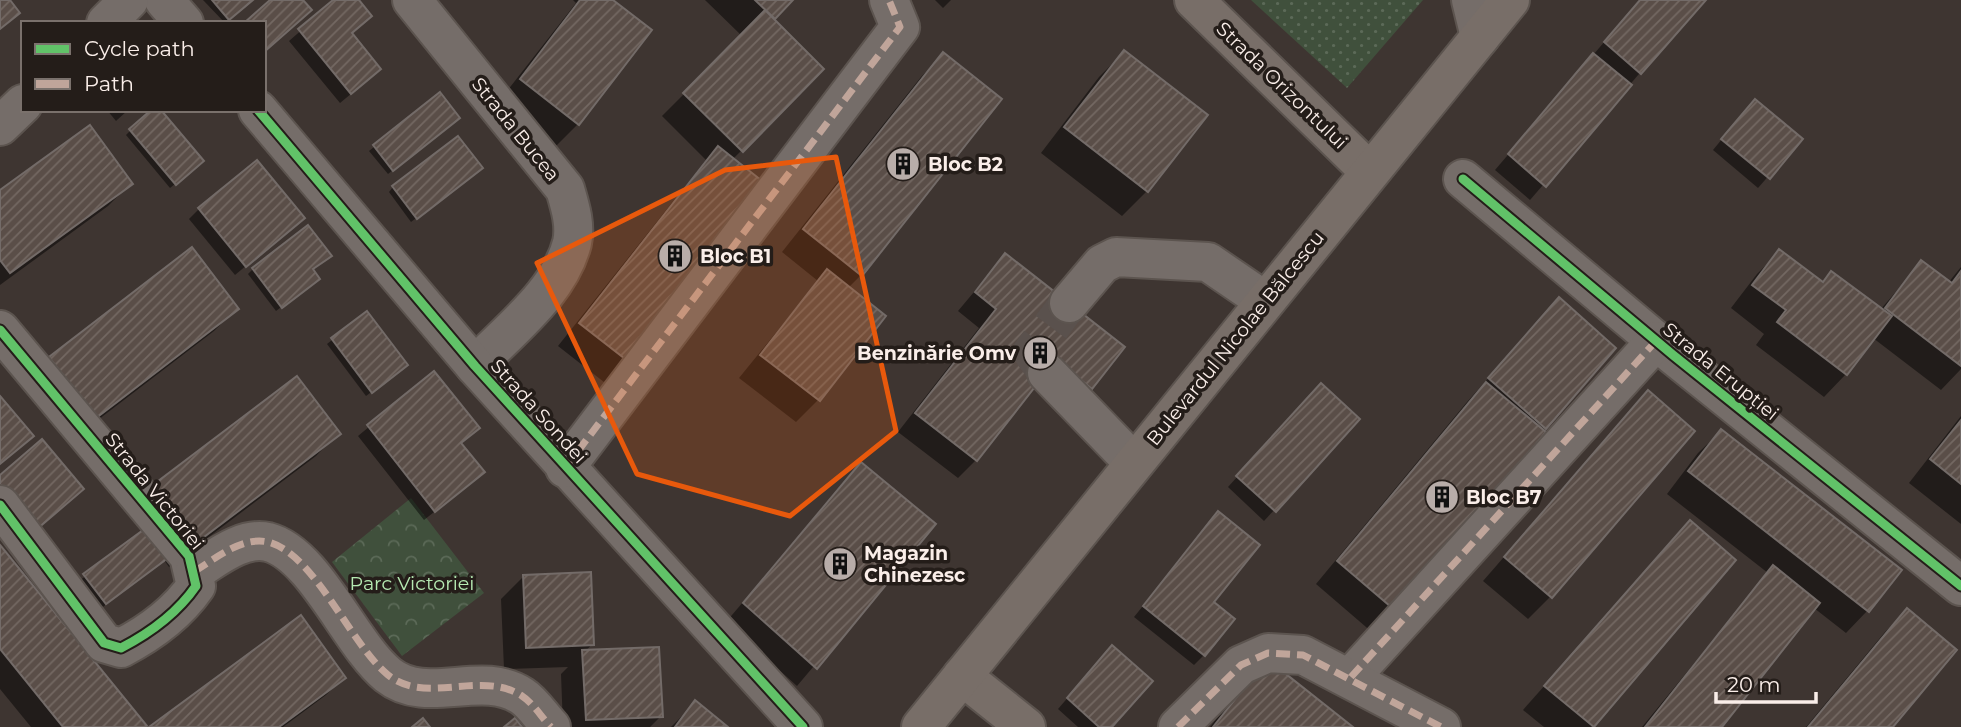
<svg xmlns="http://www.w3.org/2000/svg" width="1961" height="727" font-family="Montserrat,sans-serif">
<defs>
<pattern id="grass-dots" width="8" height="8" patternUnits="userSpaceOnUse" patternTransform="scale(1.75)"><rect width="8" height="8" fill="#40503c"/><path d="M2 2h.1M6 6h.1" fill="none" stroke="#5c6a58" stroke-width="1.8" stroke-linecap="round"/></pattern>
<pattern id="forest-crowns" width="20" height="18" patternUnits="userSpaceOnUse" patternTransform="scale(1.75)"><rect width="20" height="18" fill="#40503c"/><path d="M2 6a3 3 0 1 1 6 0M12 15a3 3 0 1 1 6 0" fill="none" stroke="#5c6a58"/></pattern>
<pattern id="building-hatch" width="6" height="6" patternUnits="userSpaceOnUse" patternTransform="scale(1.75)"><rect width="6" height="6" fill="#5a4e48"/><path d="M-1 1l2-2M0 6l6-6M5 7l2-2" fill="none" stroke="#736862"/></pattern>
</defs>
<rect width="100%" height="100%" fill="#3e3531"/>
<path fill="url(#grass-dots)" d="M1251,0H1423L1347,88Z"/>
<path fill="url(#forest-crowns)" d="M411,498L484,593L402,656L332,562Z"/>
<g fill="#0007">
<path d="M203,0H251L225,23Z"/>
<path d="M336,0H356L370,16L350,34L369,79L340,103L289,41Z"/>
<path d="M573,0H610L578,124L553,149L496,105L576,3Z"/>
<path d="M705,0H791L772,19L822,69L732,160L769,189L609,386L558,346L706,160L662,116L742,36Z"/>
<path d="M935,0H951L943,8Z"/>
<path d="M1640,0H1703L1530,200L1495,170Z"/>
<path d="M1124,52L1205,115L1147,191L1122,216L1041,153L1099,77Z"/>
<path d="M944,54L861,275L848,288L884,316L818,400L796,422L739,378L818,281L782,252L921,77Z"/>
<path d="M107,110H128L116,121Z"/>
<path d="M1745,111L1800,140L1758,188L1713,150Z"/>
<path d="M453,122L388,174L369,151L374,147Z"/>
<path d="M131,130L197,166L170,188L126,135Z"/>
<path d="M476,173L411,222L389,192L393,187Z"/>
<path d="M131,183L108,206L0,285V192Z"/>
<path d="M199,209L303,218L235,275L189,219Z"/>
<path d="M1780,251L1822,283L1832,273L1880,310L1921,263L1948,283L1961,267V369L1941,390L1873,338L1846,374L1824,397L1756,345L1764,334L1731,308L1757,274Z"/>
<path d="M1005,255L1091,387L1073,405L1039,379L976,460L958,478L898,432L979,328L958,311Z"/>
<path d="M253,269L313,283L276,311L248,274Z"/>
<path d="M1559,299L1614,348L1373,633L1316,584L1467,402Z"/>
<path d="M236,309L214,331L73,439L28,381L50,358Z"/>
<path d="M366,313L401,370L366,396L327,344Z"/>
<path d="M434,373L477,428L460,444L472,482L424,520L358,436Z"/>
<path d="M1648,392L1551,596L1528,619L1483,581Z"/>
<path d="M1311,395L1358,419L1264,521L1228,487Z"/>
<path d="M1961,416V524L1909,483Z"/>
<path d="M1721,431L1868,610L1846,633L1814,608L1720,727H1642L1768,573L1667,494L1698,453Z"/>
<path d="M338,433L316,456L169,567L164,560L95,613L74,585L143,532L128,512Z"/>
<path d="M861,464L934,524L797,686L726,622Z"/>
<path d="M1218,513L1204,655L1194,665L1134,617Z"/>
<path d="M1690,522L1734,561L1591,727H1544L1523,710Z"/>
<path d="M0,548L143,727H31L0,689Z"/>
<path d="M524,576L592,644L585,652L661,716L650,727H563L561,674L568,667L504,669L501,599Z"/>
<path d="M1907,610L1891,727H1806L1885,632Z"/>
<path d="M1102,658L1110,727H1078L1058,709Z"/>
<path d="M344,677L326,695L283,727H152Z"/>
<path d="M1241,687L1350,727H1210Z"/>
<path d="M695,703L726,727H671Z"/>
</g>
<g fill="url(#building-hatch)" stroke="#736b68" stroke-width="2">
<path d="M0,0H10L20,13L0,29Z"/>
<path d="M212,0H253L229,20Z"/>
<path d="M270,0H303L312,10L264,52V23H244Z"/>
<path d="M333,0H359L372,16L352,33L381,69L351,94L298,29Z"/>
<path d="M580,0H613L652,30L579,125L520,79Z"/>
<path d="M755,0H793L775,19Z"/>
<path d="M1640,0H1706L1641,74L1604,42Z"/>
<path d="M765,10L824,69L743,152L683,93Z"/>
<path d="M1124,50L1208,115L1148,192L1064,127Z"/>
<path d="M943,52L1002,99L862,276L803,229Z"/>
<path d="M1593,53L1632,85L1546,187L1508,154Z"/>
<path d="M440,92L460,118L393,171L373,145Z"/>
<path d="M1755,99L1803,139L1770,179L1721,139Z"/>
<path d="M151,110H161L204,161L176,185L129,129Z"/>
<path d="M90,125L133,184L10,273L0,260V190Z"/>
<path d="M458,136L483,168L417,219L392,186Z"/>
<path d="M718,146L771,188L633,365L579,323Z"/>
<path d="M257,160L305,218L246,267L198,208Z"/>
<path d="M308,225L332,256L313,269L320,279L282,308L252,268Z"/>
<path d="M192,247L239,309L96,418L49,357Z"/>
<path d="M1779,249L1823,282L1831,271L1892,316L1847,375L1777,322L1786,310L1752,285Z"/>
<path d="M1005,253L1125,347L1092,389L1056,360L977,461L915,413L996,309L975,292Z"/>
<path d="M1921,260L1952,283L1961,271V366L1885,308Z"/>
<path d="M827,269L886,316L820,401L760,355Z"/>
<path d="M1559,297L1616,348L1546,429L1488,378Z"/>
<path d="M367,311L408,365L372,393L331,338Z"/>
<path d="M434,371L480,428L461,443L485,472L435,512L367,425Z"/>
<path d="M297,376L341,434L192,546L149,488Z"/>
<path d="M1486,382L1546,432L1397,612L1337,561Z"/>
<path d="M1321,383L1360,419L1276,512L1236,476Z"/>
<path d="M1648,390L1695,431L1552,598L1504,557Z"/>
<path d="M0,396L34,436L0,464Z"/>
<path d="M1961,420V484L1930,459Z"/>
<path d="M1721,429L1902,570L1869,612L1688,471Z"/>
<path d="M42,439L84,489L37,529L0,484V475Z"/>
<path d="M861,462L936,524L817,669L743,603Z"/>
<path d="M1218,511L1260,545L1214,602L1235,619L1205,656L1143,606Z"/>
<path d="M1690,520L1736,560L1594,727L1544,686Z"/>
<path d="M146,528L168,558L106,604L83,574Z"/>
<path d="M0,545L147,726L146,727H63L0,649Z"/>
<path d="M1773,565L1820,603L1722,727H1645Z"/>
<path d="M591,572L594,645L526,648L523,575Z"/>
<path d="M1907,608L1957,650L1893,727H1808Z"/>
<path d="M301,615L346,678L279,727H149Z"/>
<path d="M1112,645L1153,681L1112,727H1099L1067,698Z"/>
<path d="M659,647L663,717L586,720L582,650Z"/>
<path d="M1267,659L1353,727H1213Z"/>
<path d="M695,700L728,727H675Z"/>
<path d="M423,718L430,727H412Z"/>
<path d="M515,718L522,727H504Z"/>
</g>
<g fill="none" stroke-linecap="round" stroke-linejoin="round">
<path stroke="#5a514d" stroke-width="38" stroke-dasharray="38 19" stroke-linecap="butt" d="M1047,373L1032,352L1069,303"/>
<g stroke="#5c544f" stroke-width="42">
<g id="minor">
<path d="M164,0L184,23"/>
<path d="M412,0L565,189C570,206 576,225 572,243C559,293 509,330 475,366"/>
<path d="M1471,0L1480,37"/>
<path d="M106,23L129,0"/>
<path d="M258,110L475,366L803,727"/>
<path d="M0,126L23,104"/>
<path d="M1463,179L1673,355L1961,586"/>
<path d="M1069,303L1102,264L1116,257L1208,262L1265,301"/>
<path d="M0,330L189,556L196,586C178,612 150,633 121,648L104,643L0,505"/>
<path d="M1047,373L1134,463"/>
<path d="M565,468L900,27L889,0"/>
<path d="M195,571C215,559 242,536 268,542C315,554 350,644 388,675C427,706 481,669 522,696C533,703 542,718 551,727"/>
<path d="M1351,677L1656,341"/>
<path d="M1178,727L1241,665L1268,653L1303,655L1441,727"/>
</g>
</g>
<g stroke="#5c544f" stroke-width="42">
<g id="major">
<path d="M1194,0L1369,171"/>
<path d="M962,676L1026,727"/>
<path d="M921,727L1510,0"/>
</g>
</g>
<use href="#minor" stroke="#756d69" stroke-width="38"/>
<use href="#major" stroke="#786e68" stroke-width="38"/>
<g stroke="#c0a59a" stroke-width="7" stroke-dasharray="14 7" stroke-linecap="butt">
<path d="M565,468L900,27L889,0"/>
<path d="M195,571C215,559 242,536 268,542C315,554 350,644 388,675C427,706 481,669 522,696C533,703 542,718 551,727"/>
<path d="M1351,677L1656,341"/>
<path d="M1178,727L1241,665L1268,653L1303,655L1441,727"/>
</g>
<g stroke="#241d19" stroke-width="13">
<g id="cycleway">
<path d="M258,110L475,366L803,727"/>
<path d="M1463,179L1673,355L1961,586"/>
<path d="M0,330L189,556L196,586C178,612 150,633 121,648L104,643L0,505"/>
</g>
</g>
<use href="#cycleway" stroke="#61c268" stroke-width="9"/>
</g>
<path fill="#e8590c" fill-opacity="0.2" stroke="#e8590c" stroke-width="5" stroke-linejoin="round" d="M836,157L896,431L790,516L637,474L537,263L725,170Z"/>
<defs>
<g id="building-disc" transform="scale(1.75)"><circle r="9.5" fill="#b8ada9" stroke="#241d19"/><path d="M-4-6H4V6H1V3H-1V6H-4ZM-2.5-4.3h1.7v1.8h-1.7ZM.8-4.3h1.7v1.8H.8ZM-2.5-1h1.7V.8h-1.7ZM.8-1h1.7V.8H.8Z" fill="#111"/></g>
</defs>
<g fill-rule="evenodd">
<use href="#building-disc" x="903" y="164"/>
<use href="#building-disc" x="675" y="256"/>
<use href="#building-disc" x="1040" y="353"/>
<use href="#building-disc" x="1442" y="497"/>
<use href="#building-disc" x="840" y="564"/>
</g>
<g text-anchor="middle" stroke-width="7" stroke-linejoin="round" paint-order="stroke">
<g font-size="19" fill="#faeee9" stroke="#241d19">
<text transform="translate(1282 85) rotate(44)" y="7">Strada Orizontului</text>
<text transform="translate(516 129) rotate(51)" y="7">Strada Bucea</text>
<text transform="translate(1235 338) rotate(-51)" y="7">Bulevardul Nicolae Bălcescu</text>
<text transform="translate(1721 371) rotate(39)" y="7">Strada Erupției</text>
<text transform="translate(539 411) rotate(48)" y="7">Strada Sondei</text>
<text transform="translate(155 491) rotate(51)" y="7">Strada Victoriei</text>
</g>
<g font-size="19" font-weight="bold" fill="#faeee9" stroke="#241d19" text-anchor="start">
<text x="928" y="171">Bloc B2</text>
<text x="700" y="263">Bloc B1</text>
<text x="1016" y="360" text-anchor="end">Benzinărie Omv</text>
<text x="1466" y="504">Bloc B7</text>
<text x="864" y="560">Magazin<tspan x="864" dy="22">Chinezesc</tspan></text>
</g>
<g font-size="19" fill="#b6eab2" stroke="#241d19">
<text x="412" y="590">Parc Victoriei</text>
</g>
</g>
<rect x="21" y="21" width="245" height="91" fill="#241d19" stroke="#7a716c" stroke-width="2"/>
<rect x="35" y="44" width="35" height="10" fill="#61c268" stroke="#7a716c" stroke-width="2"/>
<text x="84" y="56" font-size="21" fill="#faeee9">Cycle path</text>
<rect x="35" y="79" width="35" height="10" fill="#c0a59a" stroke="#7a716c" stroke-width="2"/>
<text x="84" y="91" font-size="21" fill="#faeee9">Path</text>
<path d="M1716 692v10h100v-10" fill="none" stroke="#faeee9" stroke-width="3.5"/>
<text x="1727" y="692" font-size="21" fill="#faeee9" stroke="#241d19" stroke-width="5" paint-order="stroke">20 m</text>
</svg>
